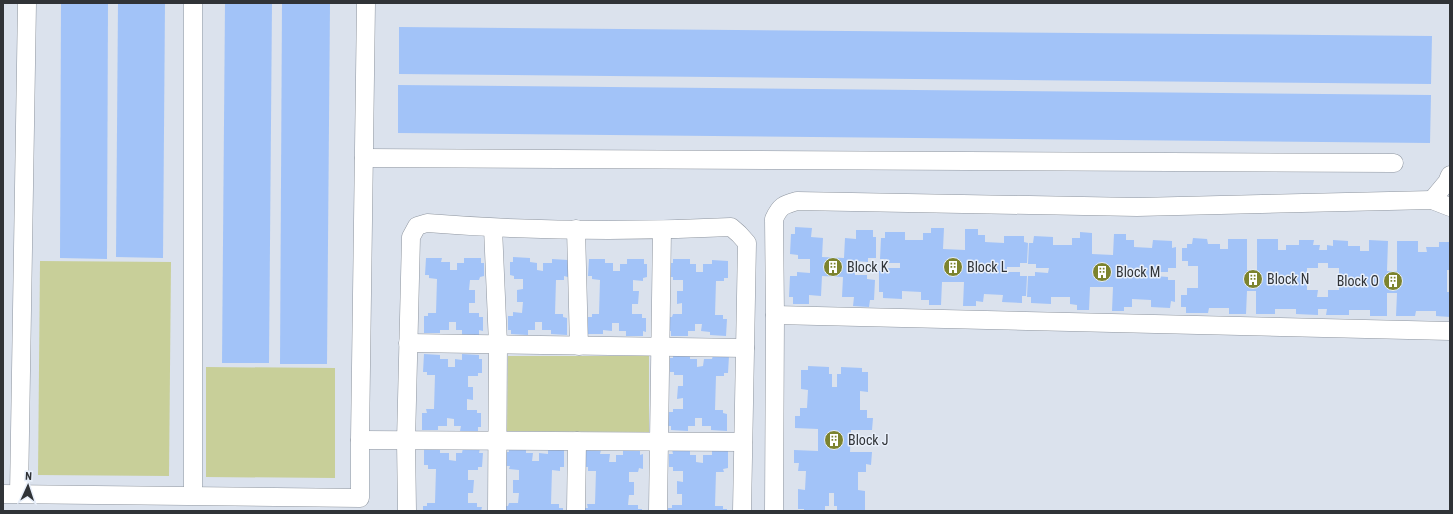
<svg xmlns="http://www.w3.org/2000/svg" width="1453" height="514" font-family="'Roboto Condensed',sans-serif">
<rect width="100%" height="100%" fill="#dbe2ed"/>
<g fill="#c8cf99">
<path d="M40,261L171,262L169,476L38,475Z"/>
<path d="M508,356H649V432L507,431Z"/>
<path d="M206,367L335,368V478L206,477Z"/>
</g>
<g fill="#a2c3f8" fill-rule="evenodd">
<path d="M61,3H108L107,259L60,258Z"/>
<path d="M118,3H165L163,258L116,257Z"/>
<path d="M225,3H272L269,363H222Z"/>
<path d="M282,3H330L327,364H280Z"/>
<path d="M399,27L1432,36L1431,84L399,74Z"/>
<path d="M398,85L1431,95L1430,143L398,133Z"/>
<path d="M795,227L812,228L811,237L823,238L822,257L844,258L845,238L856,239V230H873V237H876V258H868V262L855,261V275H867V279L875,280L874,300H870L869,307L853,306L854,297H842L843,277L822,276L821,296L809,295V304H793V297H789L790,276H797V272L810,273V259H798V255L790,254L791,234H795Z"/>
<path d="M931,228H944L943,249L965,250V229H978V235H985V242L1004,243V236H1024V242L1028,243L1027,263H1020V267H1007V272H1020V276H1027L1026,296H1022V303L1002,302L1003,295L984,294L983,302L976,301V306H963L964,282H942L941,305H929V300H921V292L902,291V299L883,298V292H879V271H887V268H900V263H887V259H880L881,238H885V232H905V240H923V233H931Z"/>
<path d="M1080,232L1092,233V254L1113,255L1114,234H1126V240H1134V247L1152,248L1153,240L1172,241V248L1176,247V268H1168V272H1155V276L1168,277V280H1175V302L1171,301L1170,308L1151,307V300L1132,299V307H1124V311H1112L1113,287H1090L1089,310H1077V305L1070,304V297H1051V304L1031,303V297H1027L1028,276H1035V272L1048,273L1049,268H1036V264H1028L1029,243H1033L1034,236L1053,237V245H1072V238H1080Z"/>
<path d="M1193,238L1207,239L1208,244H1220V249H1228V239H1247V270H1257V239H1278V250H1286V245H1299V240H1314L1313,245H1320L1319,250H1327V245L1333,246V240L1348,241V246H1360V251H1369V240L1388,241L1387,271H1397V241H1418V252H1427L1426,247H1439V242H1450V270H1447V292H1450V317L1436,316V311H1416L1415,316H1396L1397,293H1387V316H1370V310H1349V315H1326L1327,309H1318V315L1296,314V309H1275V314H1256V291H1247L1246,314H1229V308H1209L1208,313H1186V307H1181V295H1187V288H1198V266H1188V261H1182V248H1187V244H1192ZM1318,263H1328V268H1339V290H1328V297H1317L1318,290H1307V268H1318Z"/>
<path d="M513,257L530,258V262L537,263V270L543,271V263H552V259L568,260V277L564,276V280H556L555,314H563V317L567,318V335L551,334V330H542V322H535V330H528V335L511,334V330H508V316H513V312L522,313L523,302H517V290L523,289V279H514V276L510,275V262H513Z"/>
<path d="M426,258H442L441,262H450V270H457V263H464V258H481V263H484V276L480,277L479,280H470L469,290H475V303H469V313H479V317H483V331L479,330V335H462V330H456V322H449V330H440V333H424V316H428V313H436L437,279L429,278V275H425Z"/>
<path d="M589,259H605V263H613V271H620V264H627V259H644V264H647V277L643,278V281L633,280V291H639L638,304H632V314H642V318H646V332L643,331V336H626V331H619V323H612V331L603,330V334H587L588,317H592V314H599L600,280L592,279V276H588Z"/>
<path d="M673,259H690V264H696V272H703V264H712V260L728,261V278H724V281H716L715,315H723V319H727L726,336L710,335V332L701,331L702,324H695V331H688V336H671V331H668V317H672L673,314H682V303L677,304V291H683V280H673V277H669L670,263H673Z"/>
<path d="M424,354L440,355V359H448V367H455V359L462,360V354L479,355V359H482V373H478V376H468V387H473V400L467,399V410H477V413H481V427H478V432L460,431L461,426H454V419L447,418V426H438V430H422V413H427L426,409H434L435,375H427V372H423Z"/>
<path d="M673,354H690V359H697V367L703,366L704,359H712L713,355L729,356L728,373H724V376H716L715,410H723V413L727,414V431L711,430V426H702V418H695V426H688V431L671,430V426H668V412H673V409H683V398L677,399L678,386H683V375H674V372H670V358H673Z"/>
<path d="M808,366L829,367V374H832V387H837V374H841V367L862,368V372H868V392L860,391V410H867V418H873L872,430H851L850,452H872L871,465L866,464V472H858V490L865,491V510L837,511V506H834V493H829V506H825V511H804V509H798V489L805,490L806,471H798L799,463H794V450L818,451V429L795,428V416H800V408H807L808,390L801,389V370H808Z"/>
<path d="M509,447L526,448V453H533L532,461H539V453L548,454V449L564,450V467H560V471L552,470L551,504H559V508H563V511H504V506H508L509,503H518L519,493H513V480H519V470L509,469L510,466H505L506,452H509Z"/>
<path d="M424,448H440V453H449V460L456,461V453H462L463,448H480L479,453H483L482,467H478V470H468V480H474L473,493H468V503H477V507H482L481,511H423V506H427V503H435L436,469H428V465H424Z"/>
<path d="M672,449H690V455H696V462L703,463V455H712V451H728V468L723,469L724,472H716L715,506H723V509H727V511H668V508H672V505H682V494H677V481L683,482V471H673V467H669V454H673Z"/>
<path d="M585,450H601L600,454H610L609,462H616V455H623V450H640V455L643,454V469L639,468L638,472H629V482H634V495H629L628,505H638V509H642V511H583V508H588L587,504H595L596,471H588V467H584Z"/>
</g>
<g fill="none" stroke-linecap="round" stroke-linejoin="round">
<g stroke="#8e959f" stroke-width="19">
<g id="street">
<path d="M364,158L1394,163"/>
<path d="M1432,200L1447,182L1450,175"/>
<path d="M493,228L498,344L497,511"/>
<path d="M576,229L579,346"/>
<path d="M775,315L1450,331"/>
<path d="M408,343L745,348"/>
<path d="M360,440L743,442"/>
<path d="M3,494L360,498V440L366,3"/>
<path d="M19,494L27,3"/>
<path d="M193,495V3"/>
<path d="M407,511L406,441L411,237L417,226L427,223C528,231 630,232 731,227L739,234L747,243L742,511"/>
<path d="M576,511L577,441"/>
<path d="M658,511L662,230"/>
<path d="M774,511L775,315L774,219C780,206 783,205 797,201L1137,207L1432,200L1450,207"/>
</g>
</g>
<use href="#street" stroke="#fff" stroke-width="18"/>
</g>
<defs>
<g id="building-disc" transform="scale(1)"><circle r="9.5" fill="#7c832e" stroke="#e8effa"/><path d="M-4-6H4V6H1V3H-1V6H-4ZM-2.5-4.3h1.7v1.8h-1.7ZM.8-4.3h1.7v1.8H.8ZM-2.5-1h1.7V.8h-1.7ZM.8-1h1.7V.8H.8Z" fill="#fff"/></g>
</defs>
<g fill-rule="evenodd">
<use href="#building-disc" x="833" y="267"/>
<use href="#building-disc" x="953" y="267"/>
<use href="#building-disc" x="1102" y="272"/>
<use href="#building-disc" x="1253" y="279"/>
<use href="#building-disc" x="1393" y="281"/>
<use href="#building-disc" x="834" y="440"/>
</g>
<g text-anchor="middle" stroke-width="3" stroke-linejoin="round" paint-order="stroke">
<g font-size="14" fill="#303337" stroke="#e8effa" text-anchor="start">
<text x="847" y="272">Block K</text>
<text x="967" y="272">Block L</text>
<text x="1116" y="277">Block M</text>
<text x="1267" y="284">Block N</text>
<text x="1379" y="286" text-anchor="end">Block O</text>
<text x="848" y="445">Block J</text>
</g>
</g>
<rect width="1453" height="514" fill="none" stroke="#303337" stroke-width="8"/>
<g transform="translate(28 486) rotate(3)" stroke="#e8effa" stroke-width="3" paint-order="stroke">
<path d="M0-3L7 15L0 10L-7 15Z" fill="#303337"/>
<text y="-6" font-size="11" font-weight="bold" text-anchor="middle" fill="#303337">N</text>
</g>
</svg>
